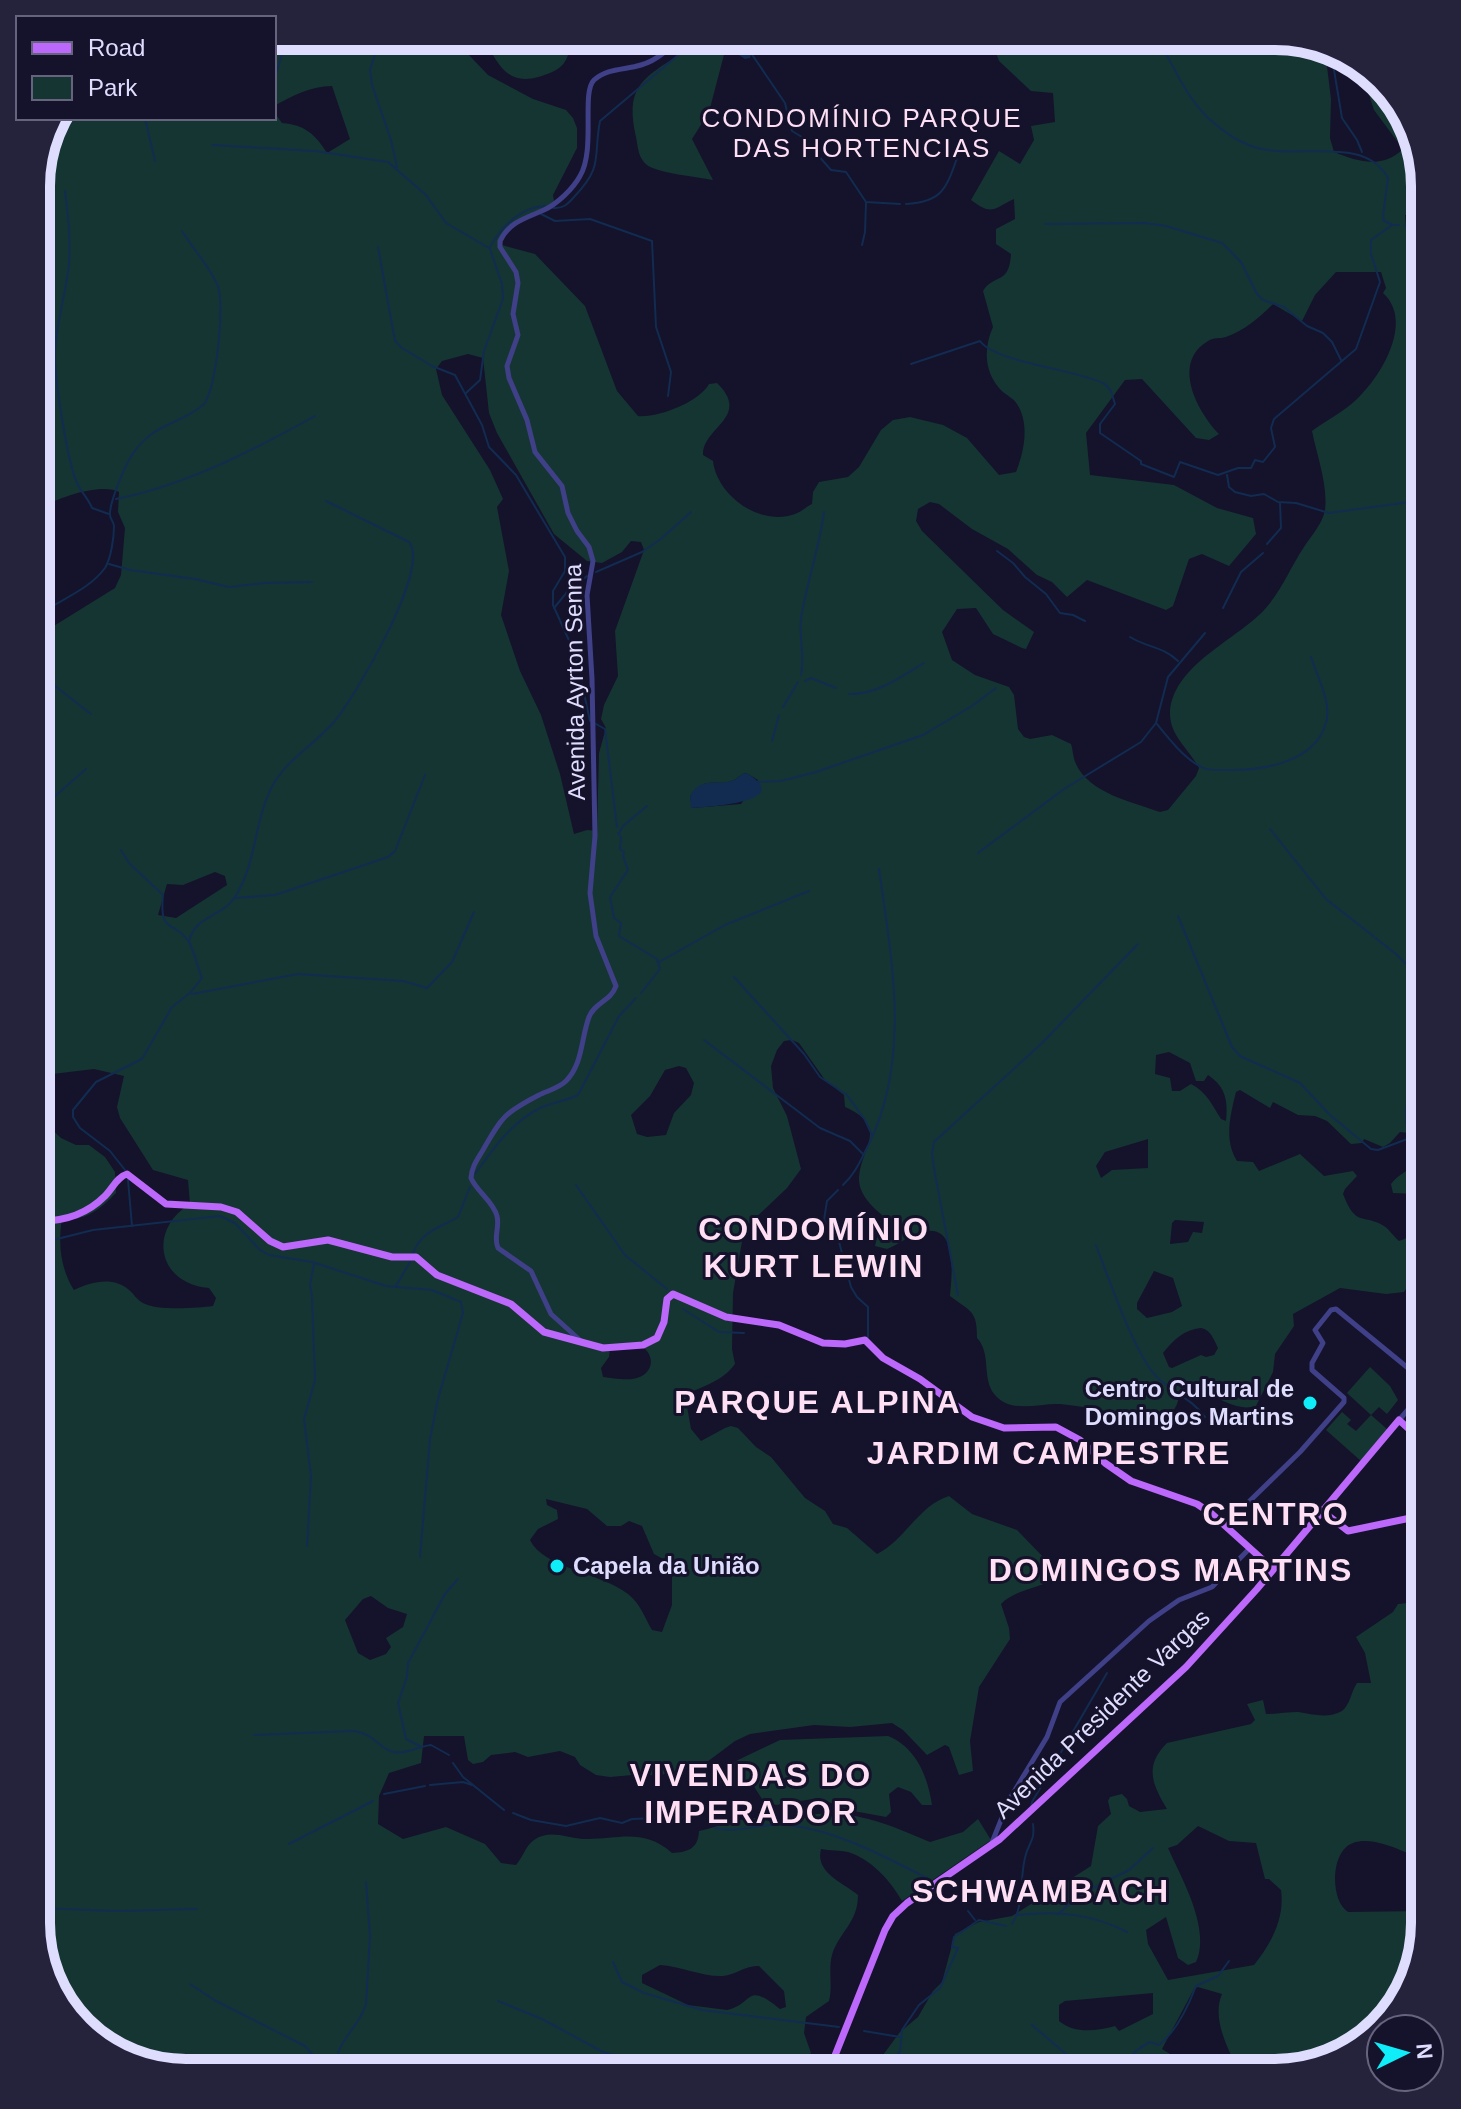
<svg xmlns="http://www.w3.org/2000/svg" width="1461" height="2109" font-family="Arial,sans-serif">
<rect width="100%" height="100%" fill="#15122b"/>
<g fill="#153532" fill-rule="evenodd">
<path d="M274,36H464L470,45L468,54L488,75L533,99L566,110L573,118L577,128V148L553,195L555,207C534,215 507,222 502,245L535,254L585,306L617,391L638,416C658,418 699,402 709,384L717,383C752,417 702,427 703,455L713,461C717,496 761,527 795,514C801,512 806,507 812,504L813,492L819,482L848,477L859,467L881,430L893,420L910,417L943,425L967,438L999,475L1016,472C1024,452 1030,424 1017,404C1014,399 1008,396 1003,392C984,374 983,349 993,327L983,291C994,273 1009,286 1011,254L996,244V229L1015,219L1014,199C993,209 992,216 971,200L999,151L1020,164L1034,140L1031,126L1055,122L1053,93L1031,91L999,61L996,53L1014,50V36H1284L1325,50L1331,99L1330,138L1334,152C1359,162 1382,169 1403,149L1374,110L1370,98L1366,70L1405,111L1425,186V214L1405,215L1406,226L1425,228V1135L1400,1132L1390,1143L1383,1147L1364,1139L1362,1143L1351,1144L1327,1121L1315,1116L1298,1115L1273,1102L1270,1108L1240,1090L1236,1092C1230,1116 1224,1140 1237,1161L1253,1162L1259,1171L1300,1154L1324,1176L1353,1171L1357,1176L1345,1189L1343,1194C1356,1228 1363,1213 1384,1226C1390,1230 1393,1236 1399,1241C1421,1234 1430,1214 1416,1194L1393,1193L1391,1184C1399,1173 1411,1170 1421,1160L1425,1164V1264L1419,1269L1404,1292L1386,1294L1340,1288L1293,1314L1294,1326L1275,1354L1273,1372L1256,1406C1251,1407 1247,1408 1242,1407C1220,1404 1202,1382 1179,1396C1177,1413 1165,1419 1150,1421C1140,1422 1135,1417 1126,1415C1105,1411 1082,1406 1060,1404C1039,1403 1011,1414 995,1395C981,1379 992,1354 977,1338C977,1310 971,1312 950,1296C952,1273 959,1217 916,1234C905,1238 898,1245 887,1249L875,1246L882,1215C871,1206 858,1193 859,1177C861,1147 890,1127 845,1107L844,1095L825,1080L799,1043L792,1040L784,1041L777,1050L771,1066L773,1088L787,1116L801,1169L787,1188L748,1225L743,1236L733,1293L732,1349L735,1364C723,1381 703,1386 685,1395L691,1429L701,1441L725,1428L731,1426L738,1428L756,1447L771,1457L805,1498L825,1511L833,1524L847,1528L877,1554C904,1541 919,1505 949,1496L972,1514L1017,1530L1048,1562L1055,1576L1054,1579C1037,1589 1014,1590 1001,1604L1009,1628L1010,1639L979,1687L970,1741L973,1771L959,1775L949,1747L945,1745L927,1755L903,1730L892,1723L850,1727L814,1725L750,1734L735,1741L703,1765L656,1776L644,1774L610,1777L596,1775L580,1765L575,1757L560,1751L528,1757L515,1752L491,1755L483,1762L473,1764L468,1760L464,1736H424L421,1763L389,1773L379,1796L378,1824L403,1839L446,1827L485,1844L501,1863L516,1865C523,1857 526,1845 534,1840C550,1829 566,1838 583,1839C618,1840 642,1827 672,1853C688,1852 698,1849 699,1831C717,1827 740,1817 759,1818C768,1819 774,1825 782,1825C795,1824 805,1815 817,1814C857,1810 895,1827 930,1842L963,1832L978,1819L991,1840L902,1901C891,1881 871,1859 848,1852C840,1850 830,1851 821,1849C815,1873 842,1882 858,1895C858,1923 839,1932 832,1955C828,1970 833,1986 829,2001L806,2017L804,2033L811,2053L807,2057C789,2057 776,2051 769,2073H177L111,2053L56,1998L36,1923V1108L45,1123L61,1138L76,1145H89L105,1157L115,1172L116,1193C100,1209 86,1222 62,1218C58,1243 60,1268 74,1290C91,1282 113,1276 129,1290C134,1294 137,1300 143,1303C157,1311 197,1308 213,1306L216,1298L209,1288C158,1284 147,1230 190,1204L188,1180L153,1170L120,1118L117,1107L124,1076L94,1069L36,1076V637L115,588L121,575L125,528L118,512L119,492C102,483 59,497 44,507V519H36V176L53,118H274V112L282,123C305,125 315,134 327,153L350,139L332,86C311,86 292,96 274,106ZM1336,272H1381L1386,288L1383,293C1414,321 1382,375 1358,398C1344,412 1326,420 1312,431C1317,456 1328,485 1325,510C1323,523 1311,536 1304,547C1290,568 1282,590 1265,609C1237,640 1170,666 1170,715C1171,737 1189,749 1199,768L1196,776L1168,810L1160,812C1132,802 1089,793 1076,764C1073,758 1073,750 1071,744L1052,735L1030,739L1024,737L1018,729L1014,695L1009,687L975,675L952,660L942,632L957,609L976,608L993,634L1022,648L1026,649L1034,632L1003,610L922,531L916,521L918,509L930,502L939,504L972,529L1008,549L1037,575L1052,582L1067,597L1087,580L1166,610L1173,606L1189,559L1202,554L1229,566L1256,534L1253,518L1217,508L1174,485L1090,475L1086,433L1125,380L1142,379L1196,438L1209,440L1219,434C1197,411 1171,363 1208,341C1214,337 1220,339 1226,337C1245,330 1259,318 1273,304L1302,321L1315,295ZM468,354L483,358L489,413L497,433L554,534L587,561L602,563L622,552L631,541L641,542L644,550L615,631L618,676L604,705L601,719L606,728L599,753L597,831L587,830L574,834L560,774L541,715L520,671L501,615L509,571L497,507L503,499L490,470L442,395L436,369L442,361ZM746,773L758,780L741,804L692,808L690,796C705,774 718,788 734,780C738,778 741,774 746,773ZM215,872L225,876L227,885L176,918L158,915L167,884L183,885ZM1169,1052L1190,1063L1196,1081H1204L1208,1075C1226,1087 1228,1101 1226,1121L1221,1119C1212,1105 1207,1092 1191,1084L1180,1091H1172L1170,1078L1155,1074L1156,1055ZM679,1066L686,1068L694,1083L691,1095L674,1113L666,1135L647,1137L637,1134L631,1115L650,1096L665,1070ZM1148,1139V1168L1112,1170L1101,1178L1096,1166L1105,1152ZM1175,1220L1204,1222L1202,1233L1193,1232L1188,1242L1170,1244L1172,1223ZM1154,1271L1173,1278L1182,1306L1172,1312L1147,1318L1137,1309V1303ZM1201,1328C1211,1330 1214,1340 1218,1348L1214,1355L1206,1357L1201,1355L1172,1368L1169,1367L1163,1353C1174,1339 1184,1330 1201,1328ZM637,1344C655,1351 656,1372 637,1378C628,1381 612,1378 603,1377L601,1368L609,1357L610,1349ZM546,1499L587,1509L607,1526H621L629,1521L642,1526L654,1554L672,1564V1605L662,1632L652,1630C645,1618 640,1603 628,1594C601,1573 543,1568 530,1540L538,1529L558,1519L557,1510L547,1505ZM371,1596L388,1608L407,1614L403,1627L386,1638L391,1647L386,1654L370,1660L358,1653L345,1620L363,1599ZM660,1965C681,1966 702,1977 723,1976C736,1975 745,1965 759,1966L784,1991L786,2007L780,2009C745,1981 755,2003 727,2010L688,2005L642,1983V1975Z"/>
<path d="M482,36H579C568,47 571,53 564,63C559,70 550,73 542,76C505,88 498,62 482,36Z"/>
<path d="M710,38L726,47L709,112L692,139L713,180C698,177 657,173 647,165C638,158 638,147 636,137C626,91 638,81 674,58C691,47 687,39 710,38Z"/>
<path d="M1370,1367L1390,1386L1398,1400L1387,1414L1379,1407L1371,1415L1388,1430L1361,1461L1326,1430L1342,1412L1351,1420L1347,1424L1356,1431L1371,1415L1347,1393Z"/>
<path d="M1408,1603L1425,1615V1860C1405,1853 1374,1835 1353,1843C1330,1851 1330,1901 1348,1912L1425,1911V1923L1405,1998L1350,2053L1275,2073H1239C1229,2049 1211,2020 1222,1994L1198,1987L1194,1989L1162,2049L1175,2057L1179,2073H833L868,2068L880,2059L900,2032L918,2017L933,1991L942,1982L955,1934L979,1922L1012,1916L1091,1866L1098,1826L1111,1814L1108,1801L1110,1797L1122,1794L1127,1799L1129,1806L1140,1812L1167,1809C1152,1784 1144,1766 1167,1743L1251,1724L1255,1720L1247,1704L1263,1700L1266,1714C1276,1714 1288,1712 1298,1712C1312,1714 1328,1719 1342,1711C1350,1705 1351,1692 1357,1683H1371L1365,1653L1356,1637L1393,1612L1398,1604ZM1198,1826L1229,1841L1256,1843L1265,1879H1269L1281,1890C1285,1918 1271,1944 1254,1965L1168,1980L1148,1944L1146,1930L1166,1917L1178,1958L1188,1965L1196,1962C1211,1929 1182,1879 1168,1848L1177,1845ZM1153,1993V2014L1119,2031L1115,2026C1097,2031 1074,2034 1059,2021V2005L1065,2001Z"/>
<path d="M888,1736C916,1747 928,1777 932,1805H922L911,1792L898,1787L889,1794L891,1812L886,1817L848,1810L819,1798L776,1805L762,1799L753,1785L726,1787L720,1782L719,1773L738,1760L780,1740Z"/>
</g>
<g fill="#112c50">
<path d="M694,36H743L753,45L750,58L745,59L720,43Z"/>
<path d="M746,773C798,802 707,807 691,808L690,796C701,775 719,787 734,780C738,778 741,774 746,773Z"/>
</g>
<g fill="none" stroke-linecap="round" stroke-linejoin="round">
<g stroke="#112c50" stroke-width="2">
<path d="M1156,36C1173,64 1188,103 1214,123C1224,132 1238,141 1251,146C1294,162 1364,133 1388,178L1383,216L1384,221L1391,224"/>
<path d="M381,38L370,69L372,85L391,140L397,167"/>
<path d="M1331,52L1342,118L1357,140L1362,152"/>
<path d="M751,53L785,103L792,131L802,137L831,170L846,172L866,202L900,204"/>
<path d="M274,80L288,36"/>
<path d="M145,118L155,161"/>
<path d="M212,145L315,151L388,162L426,195L446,223L489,248"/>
<path d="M36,188L39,189"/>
<path d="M65,191C68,215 71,240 69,264C66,295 55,325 55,356C55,380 67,461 77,483C81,492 88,498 92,508L109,514"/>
<path d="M906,204C941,202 946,190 957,158"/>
<path d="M553,208C563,209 568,204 574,197C604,166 593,157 600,121L683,51L695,37"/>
<path d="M541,214L555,221L590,219L652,241L656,327L671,372L668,396"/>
<path d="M1045,224L1145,223L1166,226L1222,243L1241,262L1257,294L1263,300L1284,307L1307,326L1323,333L1332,342L1341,360"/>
<path d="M1405,226L1425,228"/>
<path d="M862,245L865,232L866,203"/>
<path d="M378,247L395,341L402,348L432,366L455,375L482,425L489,447L516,475L565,557V571L553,591V605L576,656L590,721"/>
<path d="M490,247C501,227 521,207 545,206"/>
<path d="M911,364L980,341C996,363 1076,369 1105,384L1111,391L1115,404L1100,424V433L1141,461V464L1174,477L1180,462L1218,475L1238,468H1251L1255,460L1263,462L1275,447L1271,428L1274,419L1356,349L1380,282L1371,254V240L1392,225H1399"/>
<path d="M466,393L480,380L484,351L503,299L502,284L490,249"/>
<path d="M1227,475L1229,487L1235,492L1251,496L1264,494L1278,502L1296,503L1329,513L1425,500"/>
<path d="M116,499C186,485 252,451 315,416"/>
<path d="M1267,544L1281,528L1280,503"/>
<path d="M997,551L1013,563L1025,577L1046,594L1060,613L1073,615L1085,621"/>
<path d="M109,564L130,570L195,579L229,587L264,583L312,582"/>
<path d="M596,572L642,552L662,538L691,512"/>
<path d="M554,608L568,591L587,576"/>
<path d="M1223,608L1241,572L1263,553"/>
<path d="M36,617C58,600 88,591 105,568C111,558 114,538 114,526C114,522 110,519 110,515C109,503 124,469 130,458C153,421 175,428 203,405C216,394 225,303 218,287C212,269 192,248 182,231"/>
<path d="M1130,637C1148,648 1162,646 1178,661"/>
<path d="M36,671L91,714"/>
<path d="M801,675C805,657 799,637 801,618C807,582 819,549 824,512"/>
<path d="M805,681L811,678L836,688"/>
<path d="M849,694C876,695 901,677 924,663"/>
<path d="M783,707L798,682"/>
<path d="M596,724L605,729L617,827"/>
<path d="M1157,724C1169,739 1184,758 1201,767C1208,771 1218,770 1226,770C1260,771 1315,763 1326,723C1332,703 1317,676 1311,657"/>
<path d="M772,741L779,715"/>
<path d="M756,782L781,781L816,772L923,735L972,706L996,688"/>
<path d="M36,806L47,803L86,769"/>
<path d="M1270,829L1326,899L1396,954L1425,983"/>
<path d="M618,833L621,837L620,849L624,852L623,856L628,870L610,897L614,918L621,923L619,936L657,959L660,969L641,993"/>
<path d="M619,833L623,826L647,806"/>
<path d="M121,850L129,863L163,895C159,936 174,919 189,942C195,953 197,966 202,978L190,993L172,1007L142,1059L96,1082L73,1110V1117L80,1128L110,1151L125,1170"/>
<path d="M978,853L1064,789L1141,742L1156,723L1168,677L1205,633"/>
<path d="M235,898L275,895L388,857L395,851L425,775"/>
<path d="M1178,916L1232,1047L1240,1056L1300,1083L1330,1115L1371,1149L1378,1150L1410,1138"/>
<path d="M189,942C194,915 223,917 235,897C258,861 253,820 274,783C288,759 316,743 334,722C355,697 431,568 409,542L326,501"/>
<path d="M659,962L725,925L809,891"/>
<path d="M734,977L804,1054L820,1077L847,1095L865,1120L872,1135"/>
<path d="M192,994L298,974L403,981L427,988L452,962L474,912"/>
<path d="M704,1040L820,1128L850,1141L863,1154"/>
<path d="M1425,1158C1405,1148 1403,1115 1409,1094C1412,1082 1419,1071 1425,1059"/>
<path d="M475,1174C494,1148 511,1122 542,1107C554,1102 566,1101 578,1095L619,1016L636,998"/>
<path d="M128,1180L132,1226"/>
<path d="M576,1185L625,1255L667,1289"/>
<path d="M843,1185C856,1173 861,1159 869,1144C911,1057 892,961 879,869"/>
<path d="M838,1190L827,1201L824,1220L838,1238L851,1287L857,1297L868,1307V1337"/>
<path d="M36,1240L57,1239L93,1230L220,1216L235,1223L260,1250L269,1255L312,1262L386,1286L432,1290L461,1302L463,1313L438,1399L430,1439L420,1557"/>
<path d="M1096,1245C1108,1276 1135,1356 1157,1377C1172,1392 1192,1399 1205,1417"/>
<path d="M413,1253C422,1231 439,1228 458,1217L470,1187"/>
<path d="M396,1286L410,1262"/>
<path d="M958,1295L935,1174L932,1154L934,1142L1042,1043L1138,944"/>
<path d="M683,1309L719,1332L744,1333"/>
<path d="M307,1546L311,1476L304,1419L315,1380L312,1297L310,1285L314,1264"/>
<path d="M254,1735L354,1731C375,1734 378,1748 393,1752C405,1755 419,1746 431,1745L449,1755"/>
<path d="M420,1746L406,1739L398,1703L407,1677L408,1663L445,1594L458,1579"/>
<path d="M453,1763L463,1777L504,1810"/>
<path d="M430,1785L463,1782L472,1785"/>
<path d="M384,1794L425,1786"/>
<path d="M1031,1807L1032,1802L1107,1673"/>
<path d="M513,1813L531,1820L566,1826L600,1818L622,1823L632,1819L685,1817"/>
<path d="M715,1828C740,1834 763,1822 788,1825C836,1830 885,1857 927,1878"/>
<path d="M289,1844L373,1801"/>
<path d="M36,1908L118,1911L197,1909"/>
<path d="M968,1911L975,1920"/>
<path d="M1058,1914L1081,1894L1129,1870L1153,1848"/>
<path d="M1017,1915C1058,1911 1090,1913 1127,1932"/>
<path d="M1012,1924C1025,1904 1019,1876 1026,1854C1030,1841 1035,1840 1033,1824"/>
<path d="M613,1962L622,1982L644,1993L702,2010L839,2027"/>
<path d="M190,1984L216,2001L305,2046L328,2073"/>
<path d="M498,2001L542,2019L603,2052L646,2065L661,2073"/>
<path d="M1032,2025L1088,2073"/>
<path d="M864,2031L900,2037"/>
<path d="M335,2073C334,2040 358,2031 366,2004L370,1936L366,1882"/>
<path d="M879,2073L900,2052L902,2030L919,2005L940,1988L958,1948L952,1947L954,1937L979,1920L1006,1926"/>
<path d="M1120,2073C1128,2057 1135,2050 1150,2042L1159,2045C1177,2031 1188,2007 1196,1986L1218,1976L1229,1961"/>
</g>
<g stroke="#3f4088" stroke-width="5">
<path d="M582,1342L551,1314L531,1271L498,1248C493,1237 500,1228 497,1216C493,1201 477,1192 471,1178C472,1166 477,1160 483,1150C502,1117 504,1113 539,1095C547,1091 559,1088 566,1081C583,1064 581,1038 589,1017C595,1002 611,1001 616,986L596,936L590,893L595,836L592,679L587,595L593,561L589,547L577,531L568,513L562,486L535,452L527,420L509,378L507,366L518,335L513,314L518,283L516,272L500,247V241C509,222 526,218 544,210C557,204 573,189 580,176C596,149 581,93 594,80C607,68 625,70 641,65C658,60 669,49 680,36"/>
<path d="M1399,1420L1425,1390"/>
<path d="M1225,1525L1300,1452L1344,1402V1398L1312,1370V1363L1323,1343L1315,1330L1331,1310L1336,1309L1425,1382"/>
<path d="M991,1845L1009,1800L1047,1737L1060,1702L1149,1621L1179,1600L1212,1587L1250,1548"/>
</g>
<g stroke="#bc68fa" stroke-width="7">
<path d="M36,1221C63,1222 86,1215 105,1196C113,1188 117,1177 127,1174L166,1204L221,1207L237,1212L270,1241L283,1247L328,1240L392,1257H416L437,1275L511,1304L544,1332L603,1348L643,1345L657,1338L664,1322L667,1299L673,1294L726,1317L779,1325L823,1343L845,1344L865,1340L883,1358L920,1379L972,1417L1004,1428L1056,1427L1080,1440L1105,1463L1131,1481L1197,1504L1212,1514L1273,1569"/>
<path d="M1321,1510L1348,1531L1425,1515"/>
<path d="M828,2073L885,1930L893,1916L907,1903L1000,1839L1186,1667L1257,1589L1399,1420L1411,1431L1425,1438"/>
</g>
</g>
<g fill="#0fedf8" stroke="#15122b" stroke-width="3">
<circle cx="1310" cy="1403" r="8"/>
<circle cx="557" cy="1566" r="8"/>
</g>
<g text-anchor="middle" stroke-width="6" stroke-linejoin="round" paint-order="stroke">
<g font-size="24" fill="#dfddfe" stroke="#15122b">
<text transform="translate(575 682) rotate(-91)" y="8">Avenida Ayrton Senna</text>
<text transform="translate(1102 1714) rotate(-44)" y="8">Avenida Presidente Vargas</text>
</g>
<g font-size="24" font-weight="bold" fill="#dfddfe" stroke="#15122b" text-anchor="end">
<text x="1294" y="1397">Centro Cultural de<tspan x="1294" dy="28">Domingos Martins</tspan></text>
<text x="573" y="1574" text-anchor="start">Capela da União</text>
</g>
<g font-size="26" letter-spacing="2" fill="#fedff4" stroke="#15122b">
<text x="862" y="127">CONDOMÍNIO PARQUE<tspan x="862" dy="30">DAS HORTENCIAS</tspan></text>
</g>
<g font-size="32" font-weight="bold" letter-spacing="2" fill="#fedff4" stroke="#15122b">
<text x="814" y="1240">CONDOMÍNIO<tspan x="814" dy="37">KURT LEWIN</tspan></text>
<text x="818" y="1413">PARQUE ALPINA</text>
<text x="1049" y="1464">JARDIM CAMPESTRE</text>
<text x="1276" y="1525">CENTRO</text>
<text x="1171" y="1581">DOMINGOS MARTINS</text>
<text x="751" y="1786">VIVENDAS DO<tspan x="751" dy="37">IMPERADOR</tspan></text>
<text x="1041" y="1902">SCHWAMBACH</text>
</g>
</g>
<path d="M0 0H1461V2109H0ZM186 50H1275A136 136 0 0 1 1411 186V1923A136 136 0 0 1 1275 2059H186A136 136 0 0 1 50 1923V186A136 136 0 0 1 186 50Z" fill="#25223c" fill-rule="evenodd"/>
<path fill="none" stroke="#dfddfe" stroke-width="10" d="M186 50H1275A136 136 0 0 1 1411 186V1923A136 136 0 0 1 1275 2059H186A136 136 0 0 1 50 1923V186A136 136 0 0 1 186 50Z"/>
<rect x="16" y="16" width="260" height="104" fill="#15122b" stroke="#66637f" stroke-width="2"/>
<rect x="32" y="42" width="40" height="12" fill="#bc68fa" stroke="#66637f" stroke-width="2"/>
<text x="88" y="56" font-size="24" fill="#dfddfe">Road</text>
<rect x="32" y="76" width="40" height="24" fill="#153532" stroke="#66637f" stroke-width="2"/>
<text x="88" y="96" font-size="24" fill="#dfddfe">Park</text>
<g transform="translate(1405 2053) rotate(85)"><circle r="38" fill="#15122b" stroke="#66637f" stroke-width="2"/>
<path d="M0-6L14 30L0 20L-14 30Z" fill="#0fedf8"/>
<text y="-12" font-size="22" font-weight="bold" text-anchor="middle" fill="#dfddfe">N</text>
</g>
</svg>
